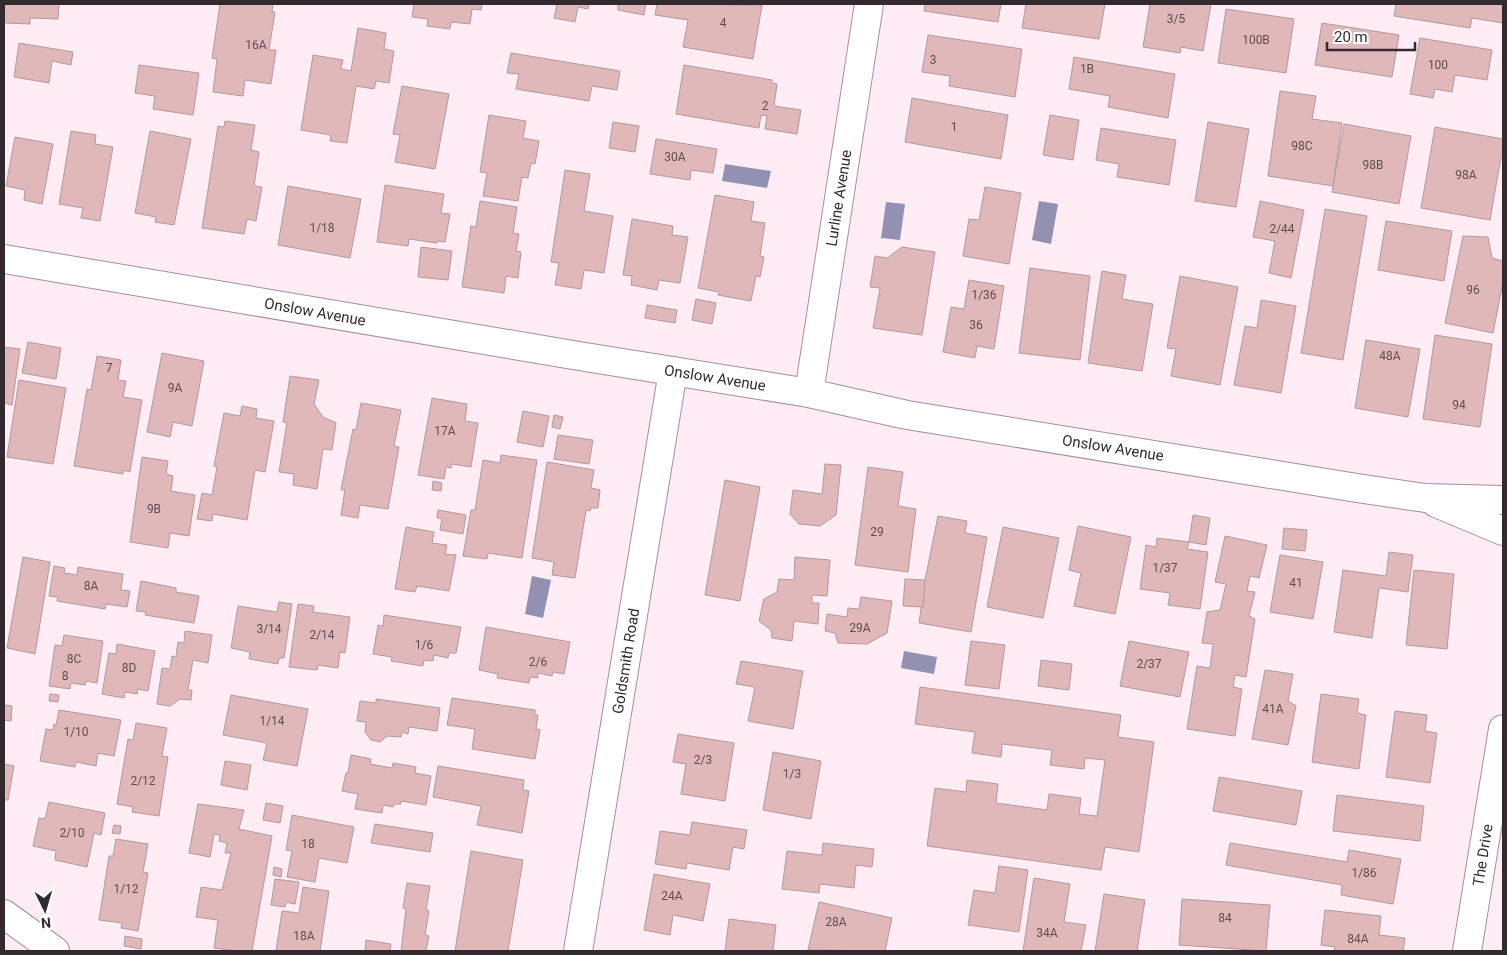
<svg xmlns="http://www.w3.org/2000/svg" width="1507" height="955" font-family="Roboto,sans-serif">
<rect width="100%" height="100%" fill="#ffecf5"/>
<g fill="#9291b1">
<path d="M725,164L771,171L767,188L722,181Z"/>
<path d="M1039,201L1058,204L1051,244L1032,240Z"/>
<path d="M886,202L905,204L900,240L881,238Z"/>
<path d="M532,576L551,580L543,618L525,614Z"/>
<path d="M904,651L937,657L934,674L901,668Z"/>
</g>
<g fill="#e0b8ba" stroke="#b2999b">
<path d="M4,4H59L58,19L30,18V24L4,23Z"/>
<path d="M220,4H273L272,12H275L269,50H276L271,84L245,80L243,96L213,92L217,59L212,58Z"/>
<path d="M414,4H482L481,10L472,9L470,24L451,22L450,29L427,26L428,19L412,17Z"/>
<path d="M549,4H589L588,9L578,7L575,22L554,18L557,5Z"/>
<path d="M614,4H646L644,15L618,10V5Z"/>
<path d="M657,4L762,5L753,59L683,47L688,20L655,15Z"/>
<path d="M925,4H1001L998,22L924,11Z"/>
<path d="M1026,4H1105L1099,39L1022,28Z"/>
<path d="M1150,4H1211L1203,51L1181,47L1180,53L1143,47Z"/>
<path d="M1396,4H1503V23L1472,18L1470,28L1394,16Z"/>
<path d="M1226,9L1294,19L1286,73L1218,63Z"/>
<path d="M1322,23L1399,35L1392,77L1315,65Z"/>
<path d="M358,28L386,33L384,49L394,51L389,83L376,81L374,89L356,86L347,143L330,141L331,135L301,130L313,55L343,60L341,69L351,71Z"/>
<path d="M928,35L1022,49L1015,97L949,86L950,76L922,72Z"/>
<path d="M1420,38L1492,50L1487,80L1455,75L1452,92L1435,89L1433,98L1410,94Z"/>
<path d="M19,43L73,52L71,65L52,61L49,83L14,77Z"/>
<path d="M511,53L620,71L617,90L592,86L589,101L516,89L519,74L507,73Z"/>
<path d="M1074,57L1175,74L1168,118L1108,107L1110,96L1069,89Z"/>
<path d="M139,65L199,73L193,115L153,109L155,96L135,93Z"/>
<path d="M684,65L772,80V83L777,84L774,106L801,110L797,134L765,129L767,116L761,115L759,128L676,114Z"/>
<path d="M402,86L449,94L435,169L395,162L400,135L393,134Z"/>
<path d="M1280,91L1316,96L1312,119L1342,123L1333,186L1268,176Z"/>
<path d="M912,98L1008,115L1001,159L905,142Z"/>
<path d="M489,115L526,121L523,138L539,141L535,164L531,163L528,178L522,177L518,201L483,196L487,173L480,172Z"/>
<path d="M1050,115L1079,120L1073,160L1043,155Z"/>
<path d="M225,121L255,125L251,150L259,152L254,186L262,187L256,221L247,219L244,234L202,228L218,126L224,127Z"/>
<path d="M613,122L639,126L635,152L609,148Z"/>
<path d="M1208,122L1249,129L1236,207L1195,201Z"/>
<path d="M1344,124L1411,136L1399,204L1332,192Z"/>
<path d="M1435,127L1503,139V157H1501L1490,220L1421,208Z"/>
<path d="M1101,128L1176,140L1169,185L1117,177L1119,164L1096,160Z"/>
<path d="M71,131L96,135L95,144L113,147L100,221L81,218L83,208L59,204Z"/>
<path d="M150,131L191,139L174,225L155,222L156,217L135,213Z"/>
<path d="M15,137L53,144L42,204L24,200L25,190L6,186Z"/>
<path d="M656,139L717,149L713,173L691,170L690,180L650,174Z"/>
<path d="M565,170L590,174L584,211L613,216L604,273L584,270L581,289L555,285L559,263L551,262Z"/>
<path d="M385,185L444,194L441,213L450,214L445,242L437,241V243L409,239L408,246L377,242Z"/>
<path d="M288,186L361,199L350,258L278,245Z"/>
<path d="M985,187L1021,193L1009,264L963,256L969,219L979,220Z"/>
<path d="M715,195L754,202L751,221L765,223L760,256L764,257L760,277L756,276L751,301L718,295L719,292L698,288Z"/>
<path d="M480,201L517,207L513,233L519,234L516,251L521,252L518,278L506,276L504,293L462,287L471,226L476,227Z"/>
<path d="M1260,201L1304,210L1291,278L1269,273L1275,241L1253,237Z"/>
<path d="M1325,209L1367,216L1343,360L1301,353Z"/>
<path d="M632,219L673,226L672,235L688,237L680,283L659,280L657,290L631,285L632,276L623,275Z"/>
<path d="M1386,221L1452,231L1444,281L1378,270Z"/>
<path d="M1463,236L1488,237L1492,258L1503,261V282L1493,333L1445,323Z"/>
<path d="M421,247L452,251L448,280L418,277Z"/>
<path d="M902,247L935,252L922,335L873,328L880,288L870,287L875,256L887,258Z"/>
<path d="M1030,268L1090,276L1080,360L1019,353Z"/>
<path d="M1102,271L1126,275L1122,299L1153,304L1142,371L1088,363Z"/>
<path d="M1180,276L1238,287L1220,385L1171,376L1176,349L1167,348Z"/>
<path d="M969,280L1004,286L994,349L977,346L975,358L943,352L951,307L964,309Z"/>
<path d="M696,299L716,303L712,324L692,320Z"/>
<path d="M1261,300L1296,306L1281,393L1234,385L1245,326L1257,328Z"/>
<path d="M647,305L677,310L675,323L645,318Z"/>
<path d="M1435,335L1492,344L1480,427L1423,419Z"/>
<path d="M1366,340L1420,349L1408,417L1355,408Z"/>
<path d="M28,342L61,348L56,379L22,373Z"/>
<path d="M4,347L20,349L12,405L4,403Z"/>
<path d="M162,353L204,361L192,426L173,422L170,437L147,432Z"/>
<path d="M97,356L121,360L118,380L126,381L123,397L142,400L130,472L123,470V474L74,466L87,389L91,390Z"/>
<path d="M290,376L319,380L314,404L323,417L336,423L332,450L323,449L317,489L293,485L294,474L279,472L287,423L283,422Z"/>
<path d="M19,380L66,388L53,464L7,457Z"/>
<path d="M432,398L467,404L465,421L478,423L471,467L452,464L451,468L446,467L444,479L418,475Z"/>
<path d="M361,403L401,410L394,446L399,447L388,509L360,505L358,518L341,515L345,490H341L353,429L356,430Z"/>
<path d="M242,406L257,409L256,418L274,421L265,472L255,470L247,520L213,514L212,521L197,519L202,493L212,495L217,467L214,466L224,413L240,416Z"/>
<path d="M523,411L549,416L543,447L517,442Z"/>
<path d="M554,415L563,417L560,429L552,427Z"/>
<path d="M558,435L593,440L589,464L554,459Z"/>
<path d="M501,455L537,460L522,558L488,553L487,559L463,556L471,510H475L483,460L500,463Z"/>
<path d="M142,457L168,461L166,474L173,476L171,491L195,495L189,536L170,533L168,548L130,542Z"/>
<path d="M547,462L594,470L591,488L600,490L598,508H591L590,511L586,510L575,578L552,575L554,562L532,558Z"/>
<path d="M825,464L841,465L836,515L820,526L799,524L790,514L793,490L822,494Z"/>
<path d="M868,467L903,472L898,506L916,509L908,572L855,565Z"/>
<path d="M725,480L760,487L740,601L705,595Z"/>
<path d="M433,481L442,483L441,491L432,490Z"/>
<path d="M438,510L466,515L463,534L440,530L442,518H437Z"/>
<path d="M1193,515L1210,518L1206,545L1189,542Z"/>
<path d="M938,516L967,521L965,533L987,537L971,632L919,623L925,580Z"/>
<path d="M1078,526L1131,537L1115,614L1074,606L1081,573L1069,570Z"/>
<path d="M406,527L434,532L432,543L447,545L445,554L456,555L449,591L417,586L415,592L395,589Z"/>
<path d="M1003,527L1059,538L1043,618L987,607Z"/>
<path d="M1284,528L1307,530L1305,551L1282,549Z"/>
<path d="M1225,536L1267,545L1259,578L1250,576L1247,591L1255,592L1249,616L1255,619L1246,677L1235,675L1233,687L1242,689L1235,736L1187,729L1197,666L1210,668L1213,644L1202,643L1207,612L1220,610L1226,584L1215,582Z"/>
<path d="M1157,538L1189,542L1187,549L1208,552L1200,609L1168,605L1170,593L1140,589L1146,545L1156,547Z"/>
<path d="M1389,552L1413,555L1408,592L1379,588L1372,638L1334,632L1343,570L1386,576Z"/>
<path d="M1280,555L1323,562L1313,619L1270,612Z"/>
<path d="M23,557L50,562L35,654L7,648Z"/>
<path d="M795,557L830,560L827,596L812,595V603H819L818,624L794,621L792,641L772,638L771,630L759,621L764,599L777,592L779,579L794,580Z"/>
<path d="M54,566L65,568L64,573L77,575L78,567L123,574L121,590L130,591L127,607L106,604L105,609L57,601L58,597L49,596Z"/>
<path d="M1414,570L1454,574L1447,649L1406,645Z"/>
<path d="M905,579L925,580L923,607L903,606Z"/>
<path d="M141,581L176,588V592L199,596L194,623L145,615L146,612L136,611Z"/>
<path d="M861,597L892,601L887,633L867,644L838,643L835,633L825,631L827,614L847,617L848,608L859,609Z"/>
<path d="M279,602L292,604L284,658H279L278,664L249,659L250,652L231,648L238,606L277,612Z"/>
<path d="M298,604L314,606L313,612L350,617L345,653L340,652L338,668L318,665L317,670L289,667Z"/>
<path d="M384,615L461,627L456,653H449L448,658L434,655L433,661L424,660L423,666L391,661L392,657L373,654L378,625L383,626Z"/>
<path d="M486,627L570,642L564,674L553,672L552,676L538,673V678L530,677L529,683L497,678L498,674L479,670Z"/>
<path d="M185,631L212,635L208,663L193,660L188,690H192L191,700L180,699L170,706L157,704L162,668L170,669L172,656L176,657L178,642L184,643Z"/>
<path d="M64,635L103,641L97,683L86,681L85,685L71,683L70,689L49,686L55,645L62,646Z"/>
<path d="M971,641L1005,645L999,689L965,685Z"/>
<path d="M1129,641L1189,652L1180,697L1120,686Z"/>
<path d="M117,644L155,651L148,691L138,689L137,694L125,692L124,698L102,694L109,653L116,654Z"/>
<path d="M1041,660L1072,664L1069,690L1038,686Z"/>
<path d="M741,661L803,671L793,729L748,721L755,687L736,684Z"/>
<path d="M1265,670L1293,674L1288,701L1296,706L1288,745L1252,739Z"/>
<path d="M920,687L1121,715L1118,737L1154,742L1139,852L1105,847L1101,870L927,846L935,788L966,792L967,780L998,784L996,803L1047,810L1049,794L1081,798L1079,814L1097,816L1105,760L1085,758L1084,769L1050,765L1052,750L1002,744L1001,757L972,753L975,732L915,724Z"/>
<path d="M50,694L59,695L58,702L49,701Z"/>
<path d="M1321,694L1359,699L1357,713L1366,715L1359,769L1312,762Z"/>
<path d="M231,695L308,709L297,766L263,760L267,743L223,735Z"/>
<path d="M452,698L535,710V715H538L536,729L540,730L535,759L472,749L475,729L447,725Z"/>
<path d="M376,699L440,708L437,731L409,727L408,734L402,732L401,737L387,736L380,742L371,740L365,732L366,722L357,721L360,701L376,703Z"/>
<path d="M4,705L12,706L11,721L4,720Z"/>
<path d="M59,710L121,720L114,756L98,753L96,766L76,762L75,767L40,761L46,729L53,730L54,724L56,725Z"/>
<path d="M1395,711L1427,715L1425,731L1437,733L1430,783L1386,777Z"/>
<path d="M136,723L167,728L162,756L168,757L159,816L132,812L133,807L117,804L128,739L133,740Z"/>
<path d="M678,734L734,743L725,801L681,794L686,764L673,762Z"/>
<path d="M773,752L821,761L811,819L763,810Z"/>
<path d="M351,755L371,759L370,764L392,768L393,763L416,767L415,773L431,776L426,805L401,801V804H394L393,807L383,805L382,813L355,809L358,794L342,791L346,773H348Z"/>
<path d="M225,761L251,765L247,790L221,785Z"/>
<path d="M4,764L14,766L8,800H4Z"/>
<path d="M438,766L524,780L523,790L529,791L522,833L477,825L481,806L433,797Z"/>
<path d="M1219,777L1302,791L1296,825L1213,811Z"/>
<path d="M1337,795L1424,806L1420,841L1333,831Z"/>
<path d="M49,802L105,813L101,835L94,833L87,867L55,860L56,851L33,846L39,818L45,819Z"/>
<path d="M266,803L283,806L280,823L263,820Z"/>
<path d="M198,804L244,810L239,829L272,836L252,951H236L214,948L218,920L196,917L201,887L222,890L231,853H225L227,843L219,841L220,835L214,834L210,857L189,853Z"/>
<path d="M292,815L354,827L347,863L319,858L315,882L287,877L292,851L286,850Z"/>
<path d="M692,822L747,830L744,849L733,847L729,870L687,863L686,869L655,864L660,831L690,835Z"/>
<path d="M375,824L433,833L430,852L371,843Z"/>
<path d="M114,825L121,826L120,834L112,833Z"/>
<path d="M116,839L148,844L143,872L148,873L138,931L121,928L122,923L99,920L109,856H113Z"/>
<path d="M823,843L874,849L872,867L856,865L854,888L820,884L819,893L782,889L787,851L822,855Z"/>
<path d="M1230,843L1347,862L1349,850L1401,859L1393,904L1341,895L1342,885L1226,865Z"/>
<path d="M471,851L523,860L508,951H455Z"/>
<path d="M999,866L1028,870L1019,932L968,925L974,890L995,893Z"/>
<path d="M274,867L282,869L281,877L273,875Z"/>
<path d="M654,874L710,884L703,921L673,915L670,935L644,930Z"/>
<path d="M1034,878L1070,884L1064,922L1086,925L1081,951H1023Z"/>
<path d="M275,879L299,882L295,904L286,902L285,907L271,905Z"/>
<path d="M407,883L430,886L426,910L429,911L425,935L429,936L426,951H401L406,909L403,908Z"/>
<path d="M303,887L329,891L320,951H276L282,911L299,913Z"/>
<path d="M1104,894L1145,900L1137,951H1095Z"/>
<path d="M1182,899L1270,905L1266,951L1179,945Z"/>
<path d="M819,902L892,918L885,951L808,950Z"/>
<path d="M1325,910L1381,916L1379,935L1405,938L1403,951H1334L1335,947L1321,945Z"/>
<path d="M729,919L776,925L773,951H725Z"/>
<path d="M125,936L142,939L141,949L124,946Z"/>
<path d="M366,940L391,944L390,951H365Z"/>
</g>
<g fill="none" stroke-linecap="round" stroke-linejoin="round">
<g stroke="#a48f9a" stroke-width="30">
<g id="minor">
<path d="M4,259L579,356L809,393L907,415L1357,488L1425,498L1503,500"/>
<path d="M809,393L869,4"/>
<path d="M1436,503L1503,531"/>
<path d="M4,914L55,951"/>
<path d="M578,951L673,371"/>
</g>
</g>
<g stroke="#a48f9a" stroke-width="30">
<path id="secondary" d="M1467,951L1503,729"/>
</g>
<use href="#minor" stroke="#fff" stroke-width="28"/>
<use href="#secondary" stroke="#fff" stroke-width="28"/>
</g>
<g text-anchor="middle" stroke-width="4" stroke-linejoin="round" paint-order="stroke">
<g font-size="12" fill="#5e4e52">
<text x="1176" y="23">3/5</text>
<text x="723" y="27">4</text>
<text x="1256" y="44">100B</text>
<text x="256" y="49">16A</text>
<text x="933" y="64">3</text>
<text x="1438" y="69">100</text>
<text x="1087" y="73">1B</text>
<text x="765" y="110">2</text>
<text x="954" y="131">1</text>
<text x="1302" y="150">98C</text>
<text x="675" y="161">30A</text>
<text x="1373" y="169">98B</text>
<text x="1466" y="179">98A</text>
<text x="322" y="232">1/18</text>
<text x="1282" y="233">2/44</text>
<text x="1473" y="294">96</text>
<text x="984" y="299">1/36</text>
<text x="976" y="329">36</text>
<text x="1390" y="360">48A</text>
<text x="109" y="372">7</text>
<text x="175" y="392">9A</text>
<text x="1459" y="409">94</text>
<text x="445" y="435">17A</text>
<text x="154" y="513">9B</text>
<text x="877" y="536">29</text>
<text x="1165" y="572">1/37</text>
<text x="1296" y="587">41</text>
<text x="91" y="590">8A</text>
<text x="860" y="632">29A</text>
<text x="269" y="633">3/14</text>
<text x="322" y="639">2/14</text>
<text x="424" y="649">1/6</text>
<text x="74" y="663">8C</text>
<text x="538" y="666">2/6</text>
<text x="1149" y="668">2/37</text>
<text x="129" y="672">8D</text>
<text x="65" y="680">8</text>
<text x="1273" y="713">41A</text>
<text x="272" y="725">1/14</text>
<text x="76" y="736">1/10</text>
<text x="703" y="764">2/3</text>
<text x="792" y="778">1/3</text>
<text x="143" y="785">2/12</text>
<text x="72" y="837">2/10</text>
<text x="308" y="848">18</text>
<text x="1364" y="877">1/86</text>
<text x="126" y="893">1/12</text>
<text x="672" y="900">24A</text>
<text x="1225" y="922">84</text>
<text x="836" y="926">28A</text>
<text x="1047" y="937">34A</text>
<text x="304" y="940">18A</text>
<text x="1358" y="943">84A</text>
</g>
<g font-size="15" fill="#332a2f" stroke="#fff">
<text transform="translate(839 198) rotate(-81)" y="5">Lurline Avenue</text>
<text transform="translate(315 312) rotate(10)" y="5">Onslow Avenue</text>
<text transform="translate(715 378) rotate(9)" y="5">Onslow Avenue</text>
<text transform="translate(1113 448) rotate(9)" y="5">Onslow Avenue</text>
<text transform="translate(626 661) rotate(-81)" y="5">Goldsmith Road</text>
<text transform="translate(1483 855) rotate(-81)" y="5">The Drive</text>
</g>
</g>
<rect width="1507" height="955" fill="none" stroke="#332a2f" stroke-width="10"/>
<g transform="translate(45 910) rotate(175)" stroke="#ffffff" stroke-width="4" paint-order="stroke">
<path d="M0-4L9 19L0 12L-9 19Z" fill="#332a2f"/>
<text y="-8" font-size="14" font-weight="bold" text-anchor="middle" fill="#332a2f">N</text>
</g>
<path d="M1327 42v8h88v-8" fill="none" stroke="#332a2f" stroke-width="2.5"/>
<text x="1334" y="42" font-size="15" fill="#332a2f" stroke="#ffffff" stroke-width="4" paint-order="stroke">20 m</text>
</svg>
